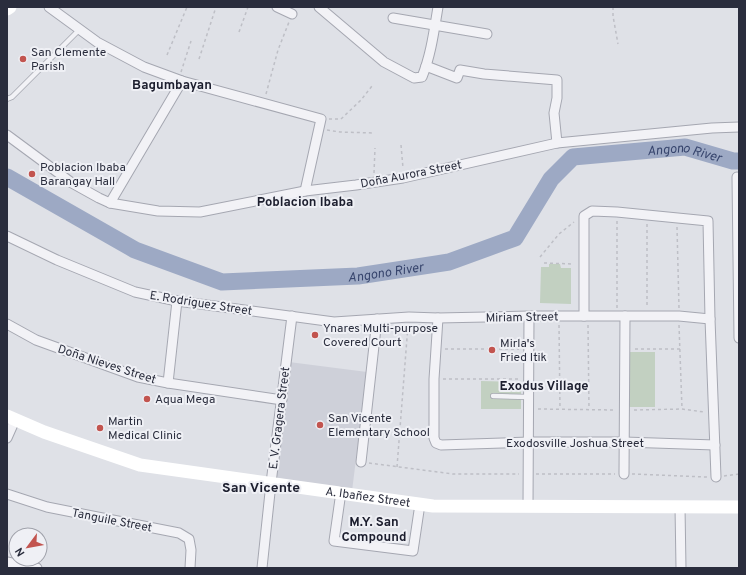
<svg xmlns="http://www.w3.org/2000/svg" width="746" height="575" font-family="Overpass,sans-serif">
<rect width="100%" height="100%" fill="#dfe1e7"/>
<path fill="#ced0d9" d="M289,362L367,372L352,491L272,477Z"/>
<g fill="#c2d0c1">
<path d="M549,264H560L561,268H571V304L540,303L541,267H549Z"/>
<rect x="626" y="352" width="29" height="55"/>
<path d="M481,381L521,382V409H481Z"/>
</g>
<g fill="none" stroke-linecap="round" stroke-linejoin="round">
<path stroke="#9da9c4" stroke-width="17" id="s1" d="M7,177L135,250L222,282L358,276L449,262L515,238L551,179L573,157L685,147L733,161H739"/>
<g stroke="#a5a7b1" stroke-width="6">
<g id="lane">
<path d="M7,99L12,97L79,30"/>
<path d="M493,396L529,397"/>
</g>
</g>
<g stroke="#a5a7b1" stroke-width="11">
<g id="street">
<path d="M49,7L97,42L144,67L182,81L321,119L305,191"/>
<path d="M277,7L292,14"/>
<path d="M319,7L384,62L414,78L422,77C431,55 434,31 438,7"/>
<path d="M393,18L487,34"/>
<path d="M426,66L457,78L460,70L484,74L557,80V98L554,113L557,143"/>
<path d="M7,135L72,183L99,198L110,203L158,211L200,212L305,191L356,185L403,178L557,143L712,128L739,127"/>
<path d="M737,177L739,338"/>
<path d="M110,203L182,81"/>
<path d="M7,236L57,260L135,292L177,301L334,322L409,317L438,318L529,316H679L710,319"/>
<path d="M584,316V216L592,211L617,212L708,221L710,319L716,477"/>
<path d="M438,318L434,379V438L436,443L441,445L529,442H624L715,445"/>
<path d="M7,324L36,340L138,377L168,383L282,400"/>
<path d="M168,383L177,301"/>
<path d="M7,438L15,420"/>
<path d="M361,462L377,319"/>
<path d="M624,474L625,316"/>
<path d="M341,492L334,541L413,551L420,504"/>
<path d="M7,494L47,507L179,533L189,539L191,550L190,568"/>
<path d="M528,506L529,316"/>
<path d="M680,507L681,568"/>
<path d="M7,562L37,568"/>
<path d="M262,568L271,483L292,316"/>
</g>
</g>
<g stroke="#bebfc6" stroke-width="1.5" stroke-dasharray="3 3" stroke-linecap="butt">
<path d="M613,7V16L618,44"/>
<path d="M239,32L248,7"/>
<path d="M167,55L187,7"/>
<path d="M199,59L216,7"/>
<path d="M181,72L191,41"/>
<path d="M266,94L278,50L289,22"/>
<path d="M329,119H341L361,100L372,86"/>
<path d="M327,130L340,132L374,133"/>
<path d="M401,145L403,168"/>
<path d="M374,173L375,148"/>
<path d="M647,224V306"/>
<path d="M677,227L679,308"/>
<path d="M540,257L559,234L574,222"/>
<path d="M544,263L574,264"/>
<path d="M617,308V221"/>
<path d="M559,325L560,409"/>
<path d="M588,325L589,409"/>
<path d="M679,325L682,409"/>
<path d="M445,349H519"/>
<path d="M635,349H680"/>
<path d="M443,379H519"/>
<path d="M538,409L615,410"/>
<path d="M634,410L682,409L704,412"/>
<path d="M369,463L453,474H519"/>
<path d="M397,467L408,325"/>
<path d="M536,474H615"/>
<path d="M632,474L707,477"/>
<path d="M724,476L739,474"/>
</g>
<use href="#lane" stroke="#f2f2f6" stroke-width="4.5"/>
<use href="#street" stroke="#f2f2f6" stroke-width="9"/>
<g stroke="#fff" stroke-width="13">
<path d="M7,9L10,7"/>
<path id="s2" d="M7,416L44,432L140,465L433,506L739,507"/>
</g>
</g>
<g fill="#c2544f" stroke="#eff0f5" stroke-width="1.5">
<circle cx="23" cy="59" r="4"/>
<circle cx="32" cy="174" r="4"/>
<circle cx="315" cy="335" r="4"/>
<circle cx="492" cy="350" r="4"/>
<circle cx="147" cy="399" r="4"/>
<circle cx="320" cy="425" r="4"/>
<circle cx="100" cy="428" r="4"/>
</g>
<g text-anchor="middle" stroke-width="4" stroke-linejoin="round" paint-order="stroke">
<g font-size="12" fill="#2a2d3d" stroke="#eff0f5" text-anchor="start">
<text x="31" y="56">San Clemente<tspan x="31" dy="14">Parish</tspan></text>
<text x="40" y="171">Poblacion Ibaba<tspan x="40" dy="14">Barangay Hall</tspan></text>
<text x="323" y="332">Ynares Multi-purpose<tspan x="323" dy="14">Covered Court</tspan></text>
<text x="500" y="347">Mirla's<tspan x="500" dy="14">Fried Itik</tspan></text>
<text x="155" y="403">Aqua Mega</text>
<text x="328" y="422">San Vicente<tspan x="328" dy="14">Elementary School</tspan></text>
<text x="108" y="425">Martin<tspan x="108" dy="14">Medical Clinic</tspan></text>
</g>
<g font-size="12" fill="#2a2d3d" stroke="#eff0f5">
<text transform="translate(411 174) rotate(-11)" y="4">Doña Aurora Street</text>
<text transform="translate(201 303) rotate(9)" y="4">E. Rodriguez Street</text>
<text transform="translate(522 317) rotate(-1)" y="4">Miriam Street</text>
<text transform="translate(107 364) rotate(18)" y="4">Doña Nieves Street</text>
<text transform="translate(279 418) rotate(-83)" y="4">E. V. Gragera Street</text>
<text x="575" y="447">Exodosville Joshua Street</text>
<text dy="4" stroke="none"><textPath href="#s2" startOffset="372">A. Ibañez Street</textPath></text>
<text transform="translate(112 520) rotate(11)" y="4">Tanguile Street</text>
</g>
<g font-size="13" font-weight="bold" fill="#1c1e2e" stroke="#eff0f5">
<text x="172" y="89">Bagumbayan</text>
<text x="305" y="206">Poblacion Ibaba</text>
<text x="544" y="390">Exodus Village</text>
<text x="374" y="526">M.Y. San<tspan x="374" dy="15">Compound</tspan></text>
</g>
<g font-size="13" font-style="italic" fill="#37456d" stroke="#eff0f5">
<text dy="5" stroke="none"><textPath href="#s1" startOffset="751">Angono River</textPath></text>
<text dy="5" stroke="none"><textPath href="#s1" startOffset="404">Angono River</textPath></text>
</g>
<g font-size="14" font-weight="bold" fill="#1c1e2e" stroke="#eff0f5">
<text x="261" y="492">San Vicente</text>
</g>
</g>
<rect width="746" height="575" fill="none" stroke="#2a2d3d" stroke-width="16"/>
<g transform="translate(28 547) rotate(238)"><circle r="19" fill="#eff0f5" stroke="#a0a2ab"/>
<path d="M0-3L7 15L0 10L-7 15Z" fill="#c2544f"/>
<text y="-6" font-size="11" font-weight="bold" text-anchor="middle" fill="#2a2d3d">N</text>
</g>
</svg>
